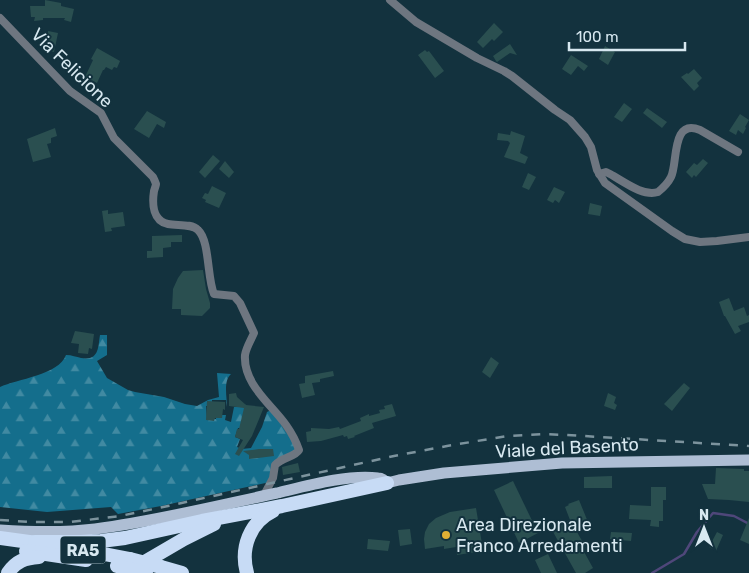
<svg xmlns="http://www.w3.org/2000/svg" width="749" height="573" font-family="Rubik,sans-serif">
<defs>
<pattern id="forest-firs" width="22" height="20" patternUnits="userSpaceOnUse" patternTransform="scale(1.25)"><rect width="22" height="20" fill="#146e8c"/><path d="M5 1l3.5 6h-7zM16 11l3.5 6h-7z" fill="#418aa2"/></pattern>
</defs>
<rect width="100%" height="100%" fill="#13323e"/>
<path fill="url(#forest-firs)" d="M100,335H107V355L97,361L107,378L128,390L135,392L164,397L185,404L197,406L208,400L219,397L217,373L231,374C223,381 227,397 227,407L226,400H212V406H206L207,419H216V418L221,415H226L225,420L231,422L234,407H241L243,404L246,405L240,428H238L235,437L240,439L237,447L242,449L251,448L262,427L267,412L271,410L298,449L279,459L270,482L161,506L118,514L111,507L47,512L0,507V387C17,379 59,375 66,355C72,355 76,357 81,358C99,361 98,348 100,335Z"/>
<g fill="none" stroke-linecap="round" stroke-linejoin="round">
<path stroke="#4f477a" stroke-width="2.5" d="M652,573L684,554L697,532L713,513L734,516L749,524"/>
</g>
<g fill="#2a4f50">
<path d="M45,0L61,3V6L74,9L71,22L64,20L65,18H43V20L34,21L35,17H31L30,6H45Z"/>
<path d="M494,23L503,32L494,41L492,39L483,48L477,42Z"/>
<path d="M48,31L58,33L54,52L44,50L46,41H47Z"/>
<path d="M510,44L517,55L510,53L497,62L496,61L493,56Z"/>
<path d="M605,46L615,52L608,65L599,59Z"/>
<path d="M97,48L120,61L117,68L114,67L112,70L106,67L104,70H103L97,83L85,77L93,60L91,59Z"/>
<path d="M425,50L427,52L429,51L444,71L435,78L418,55Z"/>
<path d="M571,55L588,66L584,71L578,66L571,75L562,69Z"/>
<path d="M694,69L702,78L697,83L699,86L694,91L681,77L687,73L688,74Z"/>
<path d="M624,103L632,109L622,122L614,117Z"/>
<path d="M647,108L667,122L662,128L643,113Z"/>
<path d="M147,111L166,122L164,128L157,124L149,138L134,129Z"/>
<path d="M740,114L749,120L745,127L746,128L743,134L738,130L736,135L729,131Z"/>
<path d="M55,128L57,136L51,138V143L47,144L51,157L33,162L27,139Z"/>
<path d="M511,131L525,136L520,153L528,157L525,164L504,157L510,143L508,141L497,140L498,133L510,135Z"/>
<path d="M213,155L220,161L205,178L199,172Z"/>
<path d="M703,159L708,163L696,177L694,175L692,178L686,172L694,163L697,165Z"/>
<path d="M225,161L234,172L229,178L219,169Z"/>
<path d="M528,173L536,177L529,190L522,187Z"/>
<path d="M212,186L226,193L219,208L205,202L206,200L202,198L205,193L208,194Z"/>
<path d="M554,187L565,192L559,203L555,200L553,203L547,200Z"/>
<path d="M590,203L602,206L600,216L588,214Z"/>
<path d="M108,210V214L123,212L125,226L111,228L112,231L105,232L102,211Z"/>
<path d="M182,235V242H171V247L163,248V257L147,258V251H152V236Z"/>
<path d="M203,270L206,289L210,303V308L202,316L181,315V309H172L173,289L178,278L183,271Z"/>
<path d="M729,298L734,311L744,307L747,316L749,315V322L738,326L741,331L735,334L725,316H724L719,302Z"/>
<path d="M75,331L94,334L92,349L89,348L88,354L78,353L79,344L71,343Z"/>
<path d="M491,357L499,363L490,378L482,372Z"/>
<path d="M333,371L334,376L320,379V382L312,383L315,395L302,398L299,384L305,383V376Z"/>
<path d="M684,383L690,388L672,411L664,404Z"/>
<path d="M236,393L237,397L246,405L264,407L252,436L239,456L235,454L243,440L235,437L237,429H239L244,408L229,406V394Z"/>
<path d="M608,393L616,397L614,403L617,405L615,410L604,406Z"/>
<path d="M207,401L225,402V410L223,409L222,418H215L214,421L206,420Z"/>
<path d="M392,404L396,416L372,423L374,428L354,436L355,437L348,439L347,436L344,437L343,435L321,441L307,442L306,432L311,431V428L329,429L339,427L340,429L361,421L360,418L369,414V416L380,413L379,410L385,409L384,406Z"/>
<path d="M259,449H273L274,456L249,459V455L243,451Z"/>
<path d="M298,463L300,472L283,475L282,467Z"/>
<path d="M716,468L744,469V471H749V502L729,500L708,499L702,484H715Z"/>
<path d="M612,476V488H584V477Z"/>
<path d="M513,481L538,533L519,543L494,490Z"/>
<path d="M651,487H666V500H663V521H659V527L650,526L651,520L629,519L630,505L651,506Z"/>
<path d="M579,500L590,527L577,532L586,548L583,550L593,568L585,573H576L552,530L570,520L565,507L569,505L568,504Z"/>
<path d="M476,508L482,544L483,543V551L457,555L456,547L444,549V546L425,549L424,539L425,532L429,524L436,518L450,512Z"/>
<path d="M749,518V544L740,540Z"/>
<path d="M410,529L412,544L400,546L398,530Z"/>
<path d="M611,532L632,533L631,541L610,539Z"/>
<path d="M717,532L723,535L716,551L709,547Z"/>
<path d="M368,539L390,541L388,551L367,549Z"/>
<path d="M548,554L557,573H541L535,560Z"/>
</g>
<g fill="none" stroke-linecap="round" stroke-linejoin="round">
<g stroke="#6e7680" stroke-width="8">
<path d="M390,0L416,22L477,58L504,71L512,76L555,110L570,120L585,137L591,147L597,170L605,183L672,231L685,239L700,242L717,241L749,237"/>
<path d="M0,18L70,91L101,113L114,138L153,177C154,179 155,181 156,184C156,185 154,191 154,191C152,204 153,221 168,224C177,226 191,223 198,230C210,241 207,279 214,294L234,296L240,303L254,333C251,340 246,348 245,355C243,384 271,404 286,425C291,432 296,441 299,450C295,457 283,457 275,465L273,478L264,495"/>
<path d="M599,174L606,172L610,174C623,181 643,197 658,192C663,188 668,183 671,177C678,163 671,118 700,130L738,152"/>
</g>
<path stroke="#aebed4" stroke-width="11" d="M0,530C32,532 63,533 95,529C156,521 216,506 277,493C306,486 348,474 378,478C382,478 384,480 387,483L399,480L444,473L562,463L749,460"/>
<g stroke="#c7dbf5" stroke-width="14">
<path d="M0,538L44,544"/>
<path d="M35,542H81L101,541L125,538L202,521L282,506L387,483"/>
<path d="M73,548L130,559"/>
<path d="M26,551L86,560"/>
<path d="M136,567L184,539L214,524"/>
<path d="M161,567L182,573"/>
<path d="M8,573C16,561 25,558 39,557"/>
<path d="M247,573C240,548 250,522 273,511"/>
</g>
<path stroke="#7c939d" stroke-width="2.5" stroke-dasharray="9 9" stroke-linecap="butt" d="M0,520L30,522H70L120,516L168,506L394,456L447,446L507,436L543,434L567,435L749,446"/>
<g stroke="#c7dbf5" stroke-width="14">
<path d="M130,559L161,567"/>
<path d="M117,566L146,573"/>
</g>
</g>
<circle fill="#e0af34" stroke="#13323e" stroke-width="2" cx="446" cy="535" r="5"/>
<g text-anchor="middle" stroke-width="4" stroke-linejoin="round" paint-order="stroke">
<rect fill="#13323e" stroke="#9cb1bb" stroke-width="1" x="60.5" y="536.5" width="45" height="27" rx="4"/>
<g font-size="16" font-weight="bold" fill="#d7e8f0">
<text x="83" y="556">RA5</text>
</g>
<g font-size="18" fill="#d7e8f0" stroke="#13323e">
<text transform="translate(72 68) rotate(44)" y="6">Via Felicione</text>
<text transform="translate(567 448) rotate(-3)" y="6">Viale del Basento</text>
</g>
<g font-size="18" fill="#d7e8f0" stroke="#13323e" text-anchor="start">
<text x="456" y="531">Area Direzionale<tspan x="456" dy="21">Franco Arredamenti</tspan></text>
</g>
</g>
<g transform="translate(704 528)" stroke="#13323e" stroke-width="4" paint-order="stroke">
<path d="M0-4L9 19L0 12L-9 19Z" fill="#d7e8f0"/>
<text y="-8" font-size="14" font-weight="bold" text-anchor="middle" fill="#d7e8f0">N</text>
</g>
<path d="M569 42v8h116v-8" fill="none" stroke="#d7e8f0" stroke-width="2.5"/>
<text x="576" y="42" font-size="15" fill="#d7e8f0" stroke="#13323e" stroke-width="4" paint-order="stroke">100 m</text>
</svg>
